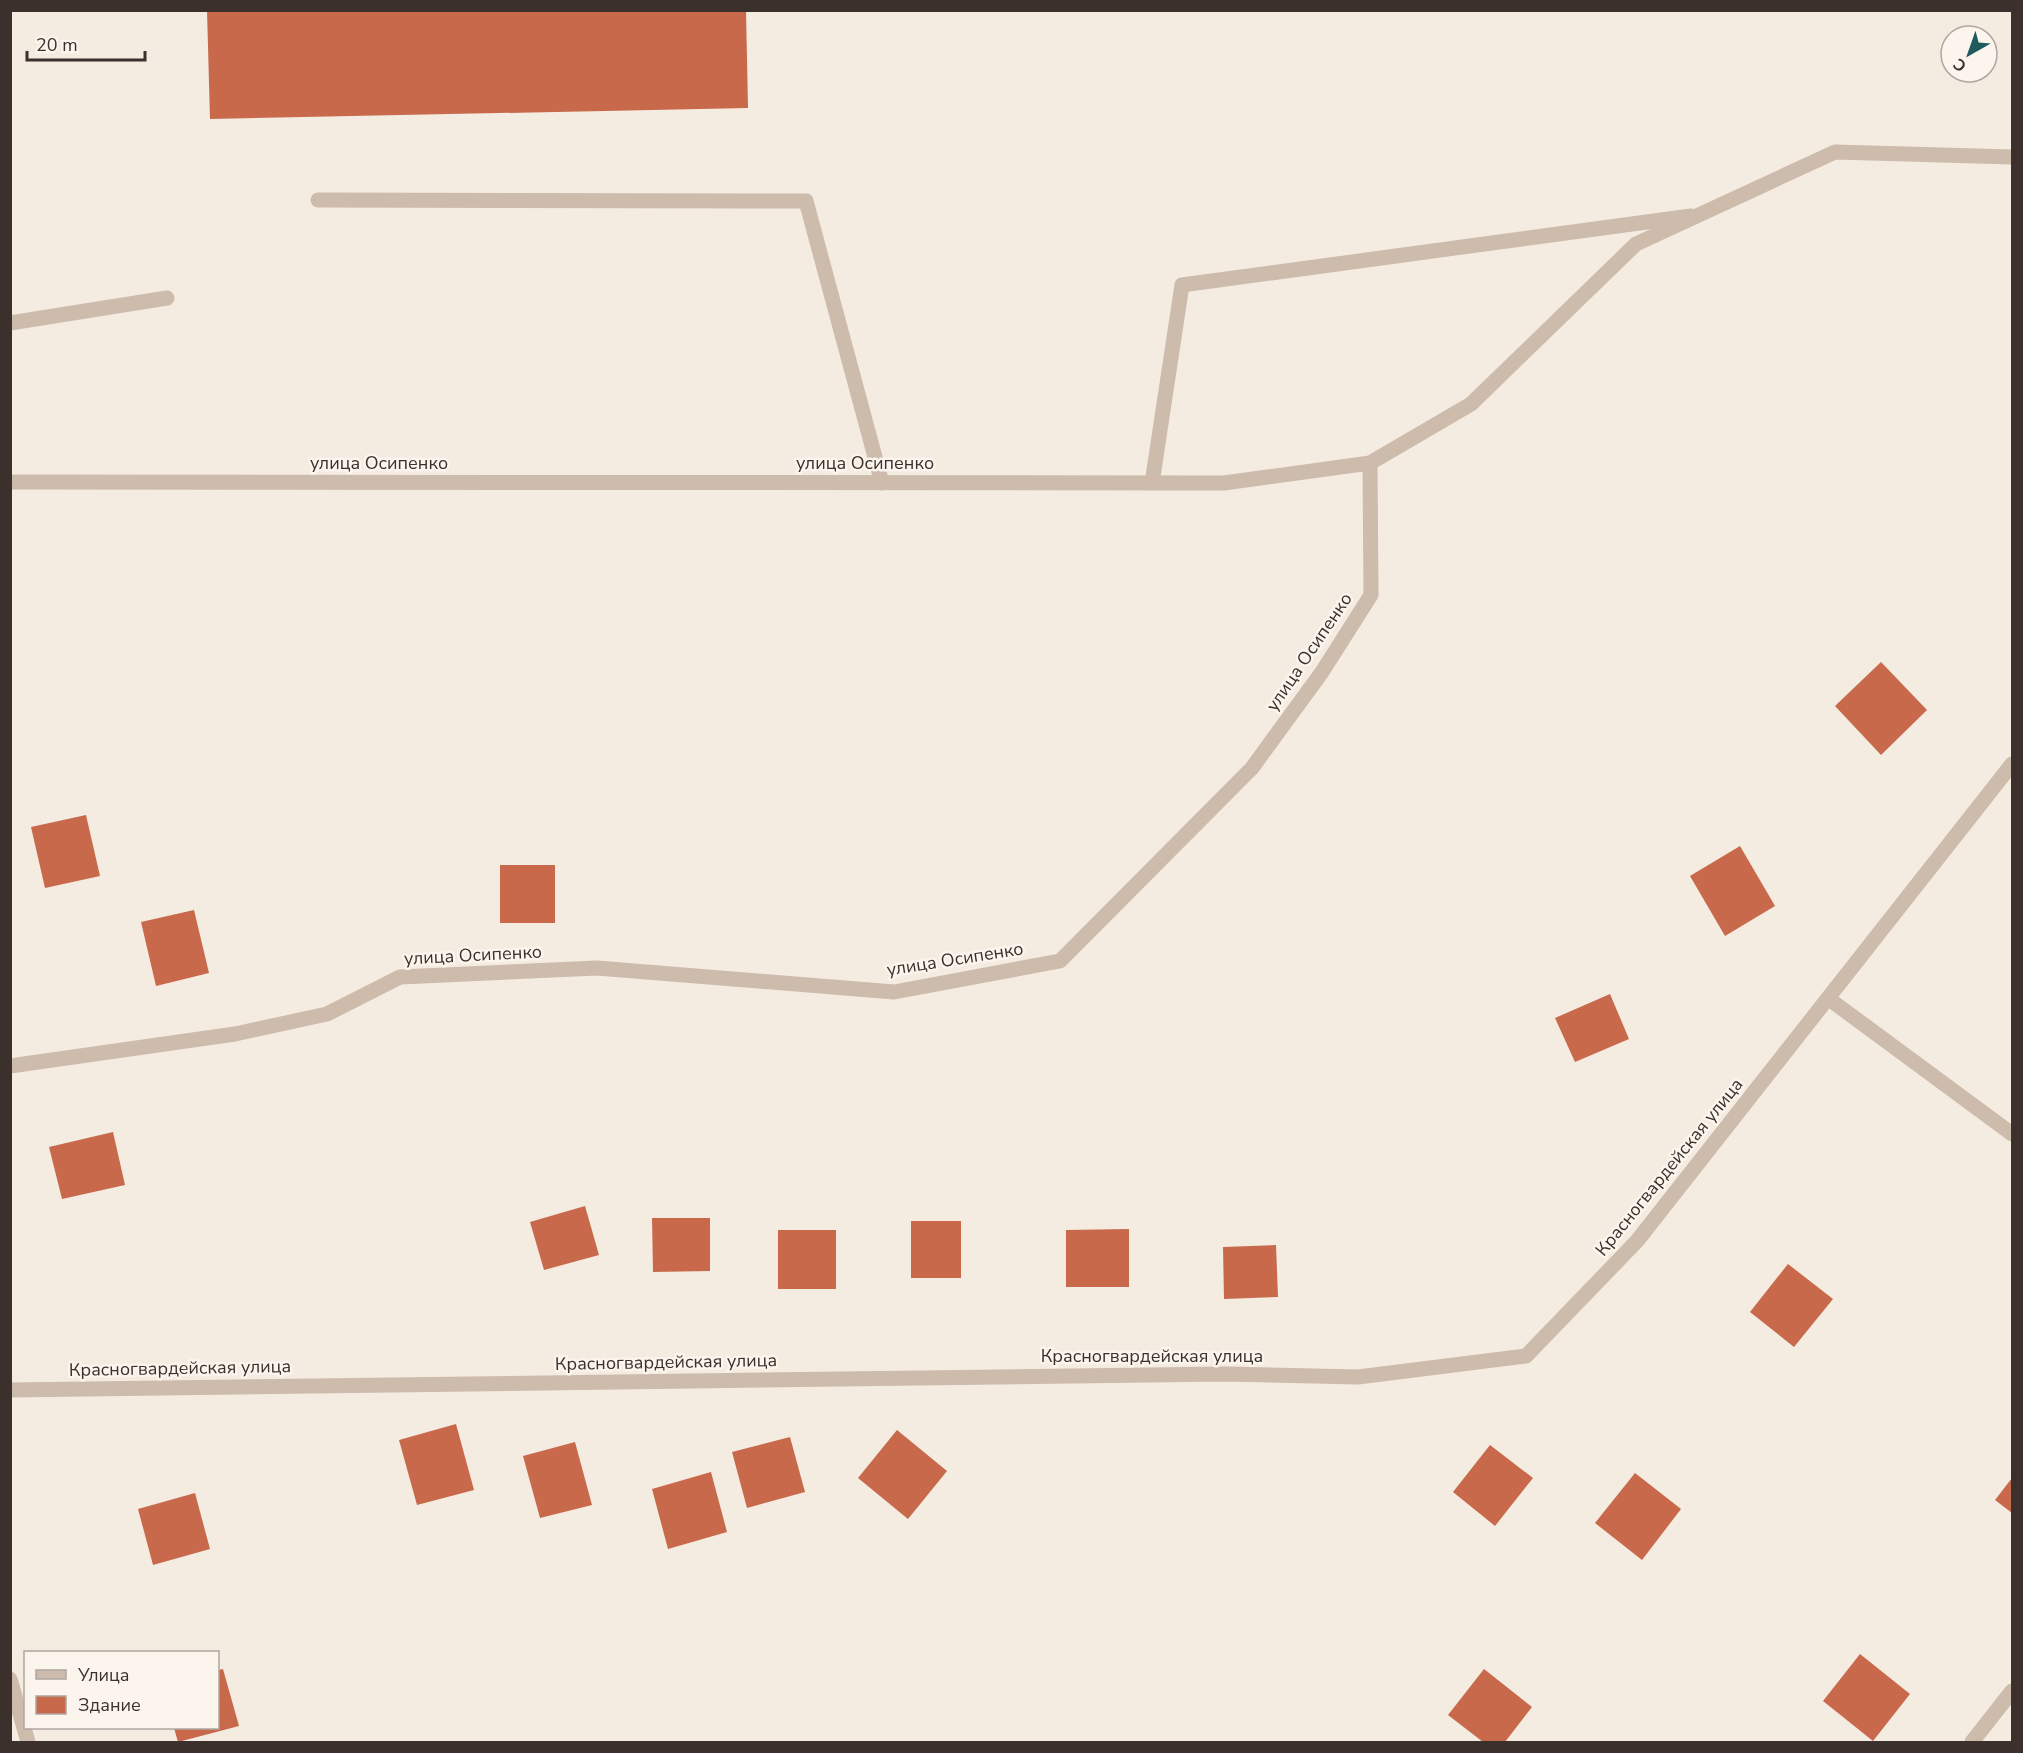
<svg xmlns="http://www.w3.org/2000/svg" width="2023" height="1753" font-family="'Nunito Sans',sans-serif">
<rect width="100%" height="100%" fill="#f4ebe1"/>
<g fill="#c8694b">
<path d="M207,10H746L748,108L210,119Z"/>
<path d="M1881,662L1927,710L1881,755L1835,706Z"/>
<path d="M86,815L100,876L45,888L31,827Z"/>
<path d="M1740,846L1775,906L1725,936L1690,876Z"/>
<rect x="500" y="865" width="55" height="58"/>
<path d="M194,910L209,973L156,986L141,922Z"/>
<path d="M1610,994L1629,1039L1575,1062L1555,1018Z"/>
<path d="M113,1132L125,1185L62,1199L49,1147Z"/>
<path d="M585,1206L599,1255L544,1270L530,1222Z"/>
<path d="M652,1218H710V1271L653,1272Z"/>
<rect x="911" y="1221" width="50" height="57"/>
<path d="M1129,1229V1287H1066V1230Z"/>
<rect x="778" y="1230" width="58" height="59"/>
<path d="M1276,1245L1278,1297L1224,1299L1223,1247Z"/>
<path d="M1788,1264L1833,1299L1794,1347L1750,1312Z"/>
<path d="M456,1424L474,1490L417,1505L399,1440Z"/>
<path d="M897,1430L947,1471L908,1519L858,1478Z"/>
<path d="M790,1437L805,1492L747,1508L732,1452Z"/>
<path d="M575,1442L592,1505L540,1518L523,1456Z"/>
<path d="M1490,1445L1533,1478L1495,1526L1453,1492Z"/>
<path d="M711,1472L727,1532L668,1549L652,1489Z"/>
<path d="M1635,1473L1681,1509L1642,1560L1595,1523Z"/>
<path d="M2012,1478V1513L1995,1500Z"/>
<path d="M195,1493L210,1549L153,1565L138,1509Z"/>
<path d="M1860,1654L1910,1694L1873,1741L1823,1701Z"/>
<path d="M223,1669L239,1726L178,1742L174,1728H218V1670Z"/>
<path d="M1484,1669L1532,1707L1505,1742H1483L1448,1715Z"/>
</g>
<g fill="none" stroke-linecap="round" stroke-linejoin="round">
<g stroke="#cdbbac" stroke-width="15">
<path d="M318,200L806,201L882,483"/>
<path d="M10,323L167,298"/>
<path d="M1152,483L1182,285L1691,216"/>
<path d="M1829,999L2012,1134"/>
</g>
<g stroke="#cdbbac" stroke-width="15">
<path d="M10,482L1224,483L1370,463L1471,404L1636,244L1835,152L2012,157"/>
<path d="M10,1066L235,1034L327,1014L400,977L597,968L894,992L1060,961L1252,768L1322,672L1371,595L1370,463"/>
<path d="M10,1390L1224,1374L1358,1377L1526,1356L1637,1241L2012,764"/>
<path d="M10,1679L28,1742"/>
<path d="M1972,1742L2012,1691"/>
</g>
</g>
<g text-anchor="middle" stroke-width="5" stroke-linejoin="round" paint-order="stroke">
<g font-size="18" fill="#3b302b" stroke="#fbf5ee">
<text x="379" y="469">улица Осипенко</text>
<text x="865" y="469">улица Осипенко</text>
<text transform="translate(1309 652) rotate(-56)" y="6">улица Осипенко</text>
<text transform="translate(473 955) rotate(-3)" y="6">улица Осипенко</text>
<text transform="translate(955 959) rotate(-9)" y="6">улица Осипенко</text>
<text transform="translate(1669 1167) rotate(-51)" y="6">Красногвардейская улица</text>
<text x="1152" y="1362">Красногвардейская улица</text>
<text transform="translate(666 1362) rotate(-1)" y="6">Красногвардейская улица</text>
<text transform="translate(180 1368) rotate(-1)" y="6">Красногвардейская улица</text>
</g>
</g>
<rect width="2023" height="1753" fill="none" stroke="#3b302b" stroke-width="24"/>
<rect x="24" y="1651" width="195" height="78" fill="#fbf5ee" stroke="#aea6a0" stroke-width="1.5"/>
<rect x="36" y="1670" width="30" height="9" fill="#cdbbac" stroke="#aea6a0" stroke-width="1.5"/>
<text x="78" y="1681" font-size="18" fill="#3b302b">Улица</text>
<rect x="36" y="1696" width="30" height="18" fill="#c8694b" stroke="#aea6a0" stroke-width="1.5"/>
<text x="78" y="1711" font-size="18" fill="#3b302b">Здание</text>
<g transform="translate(1969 54) rotate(220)"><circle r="28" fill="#fbf5ee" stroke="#aea6a0" stroke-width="1.5"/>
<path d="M0-4.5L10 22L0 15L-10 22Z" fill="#1f5a5e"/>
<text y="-9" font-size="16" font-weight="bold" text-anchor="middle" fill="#3b302b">С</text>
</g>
<path d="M27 51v9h118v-9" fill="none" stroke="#3b302b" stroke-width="3"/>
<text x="36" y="51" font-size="18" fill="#3b302b" stroke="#fbf5ee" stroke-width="4.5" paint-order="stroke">20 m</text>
</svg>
